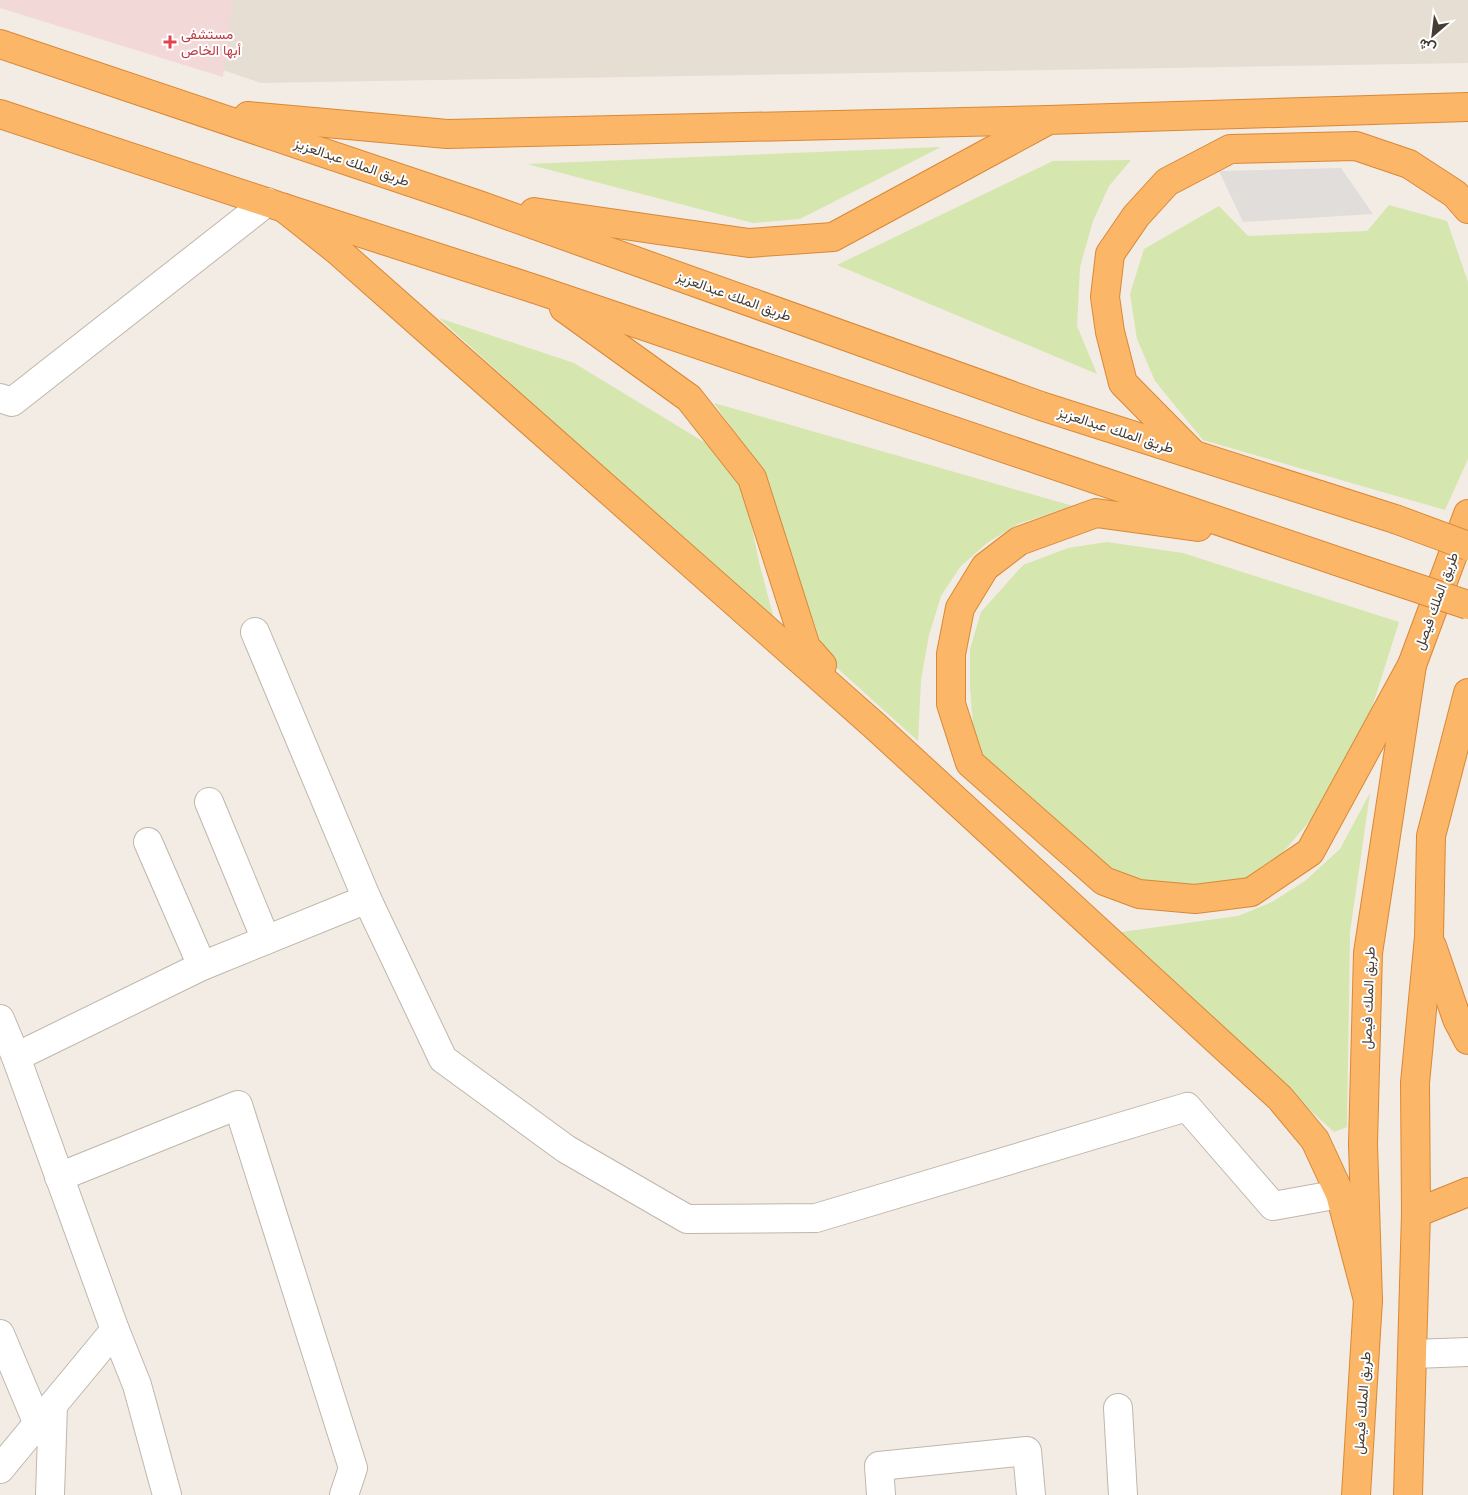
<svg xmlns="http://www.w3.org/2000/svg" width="1468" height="1495" font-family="Inter,Vazirmatn,sans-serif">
<rect width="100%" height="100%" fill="#f2ece5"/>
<path fill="#e6ded3" d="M15,0H1468V63L261,83Z"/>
<path fill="#f3d8d8" d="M0,0H233L223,77L0,8Z"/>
<g fill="#d5e6ae">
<path d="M941,147L800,219L753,223L527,164Z"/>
<path d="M1131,160L1109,186L1093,221L1080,267L1077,326L1097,374L837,265L1053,161Z"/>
<path d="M1389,205L1447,221L1468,282V459L1445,510L1203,440L1155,381L1137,339L1130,294L1144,249L1219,206L1248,236L1367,231Z"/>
<path d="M439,318L574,363L722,453L740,483L750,518L759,562L775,623Z"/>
<path d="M714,403L1073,506L1018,524L987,543L960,567L941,596L929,635L921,680L918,741L826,658L764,474Z"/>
<path d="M1107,542L1183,553L1399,622L1360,745L1320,809L1273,864L1237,887L1163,888L1098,865L975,752L970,687V649L981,612L1023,565L1068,548Z"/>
<path d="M1370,793L1350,932L1347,1127L1334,1132L1114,933L1238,916L1272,902L1305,881L1340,849Z"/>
</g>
<path fill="#e0ddda" d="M1341,168L1373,214L1243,222L1219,171Z"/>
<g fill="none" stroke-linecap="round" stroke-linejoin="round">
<g stroke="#c0b6ab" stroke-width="30">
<g id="minor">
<path d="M0,398L12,402L267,202"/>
<path d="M255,632L367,899L443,1059L566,1149L687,1219L816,1218L1187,1107L1273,1206L1340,1194"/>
<path d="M209,802L266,940"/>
<path d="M148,842L202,966"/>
<path d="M0,1019L16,1057L115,1330L137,1385L167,1495"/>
<path d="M16,1057L202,966L367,899"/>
<path d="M59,1177L238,1105L353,1468L344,1495"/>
<path d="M0,1334L38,1424"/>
<path d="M1413,1354L1468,1352"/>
<path d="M1118,1408L1123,1495"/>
<path d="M0,1469L115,1330"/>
<path d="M50,1495L53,1405"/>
<path d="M881,1495L879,1466L1027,1451L1031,1495"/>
</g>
</g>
<g stroke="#da8837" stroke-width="30">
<g id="highway">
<path d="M0,44L476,204L1041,406L1395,519"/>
<path d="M0,114L284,208L541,291L1372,573"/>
<path d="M248,116L447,134L1048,120L1468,107"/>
<path d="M284,208L338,251L875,726L1280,1098L1315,1140L1340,1194L1368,1300"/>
<path d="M534,212L749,243L833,237L1045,122"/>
<path d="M564,308L689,398L752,478L806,647L822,665"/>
<path d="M1191,452L1123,383L1110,332L1105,297L1110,254L1136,216L1167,182L1230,149L1356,146L1409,164L1455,194L1468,209"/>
<path d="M1198,527L1096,513L1019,541L985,567L960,608L951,654V704L970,763L1104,881L1139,894L1195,899L1251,892L1310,852L1412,665"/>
<path d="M1432,946L1457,1019L1468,1040"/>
<path d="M1416,1213L1468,1192"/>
<path d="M1356,1495L1368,1300L1363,1144L1368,953L1412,665L1468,514"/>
<path d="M1408,1495L1416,1213L1415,1083L1429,937L1431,836L1468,693"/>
</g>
</g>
<use href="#minor" stroke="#fff" stroke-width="28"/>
<use href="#highway" stroke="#fbb667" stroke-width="28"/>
<g stroke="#da8837" stroke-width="30" stroke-linecap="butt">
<g id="highway-bridge">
<path d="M1395,519L1468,546"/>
<path d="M1372,573L1468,605"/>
</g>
</g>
<use href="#highway-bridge" stroke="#fbb667" stroke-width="28"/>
</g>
<path fill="#e0444e" stroke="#fff" stroke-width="2" d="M167.5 34.5h5v5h5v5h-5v5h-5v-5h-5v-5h5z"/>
<g text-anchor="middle" stroke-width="4" stroke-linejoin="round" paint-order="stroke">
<g font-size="14" fill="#be3a42" stroke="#fff" text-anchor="start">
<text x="181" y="39">مستشفى<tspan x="181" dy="16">أبها الخاص</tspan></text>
</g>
<g font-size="14" fill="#443c35" stroke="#fff">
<text transform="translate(352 162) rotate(19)" y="5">طريق الملك عبدالعزيز</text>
<text transform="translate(734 296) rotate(20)" y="5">طريق الملك عبدالعزيز</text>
<text transform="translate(1116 430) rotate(18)" y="5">طريق الملك عبدالعزيز</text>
<text transform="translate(1436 601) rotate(-70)" y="5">طريق الملك فيصل</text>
<text transform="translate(1368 998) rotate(-88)" y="5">طريق الملك فيصل</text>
<text transform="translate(1362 1403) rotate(-86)" y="5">طريق الملك فيصل</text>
</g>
</g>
<g transform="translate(1433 35) rotate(208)" stroke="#ffffff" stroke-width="4" paint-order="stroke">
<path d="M0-4L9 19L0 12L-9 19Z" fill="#443c35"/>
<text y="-8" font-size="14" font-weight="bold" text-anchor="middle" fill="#443c35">ش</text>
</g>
</svg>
